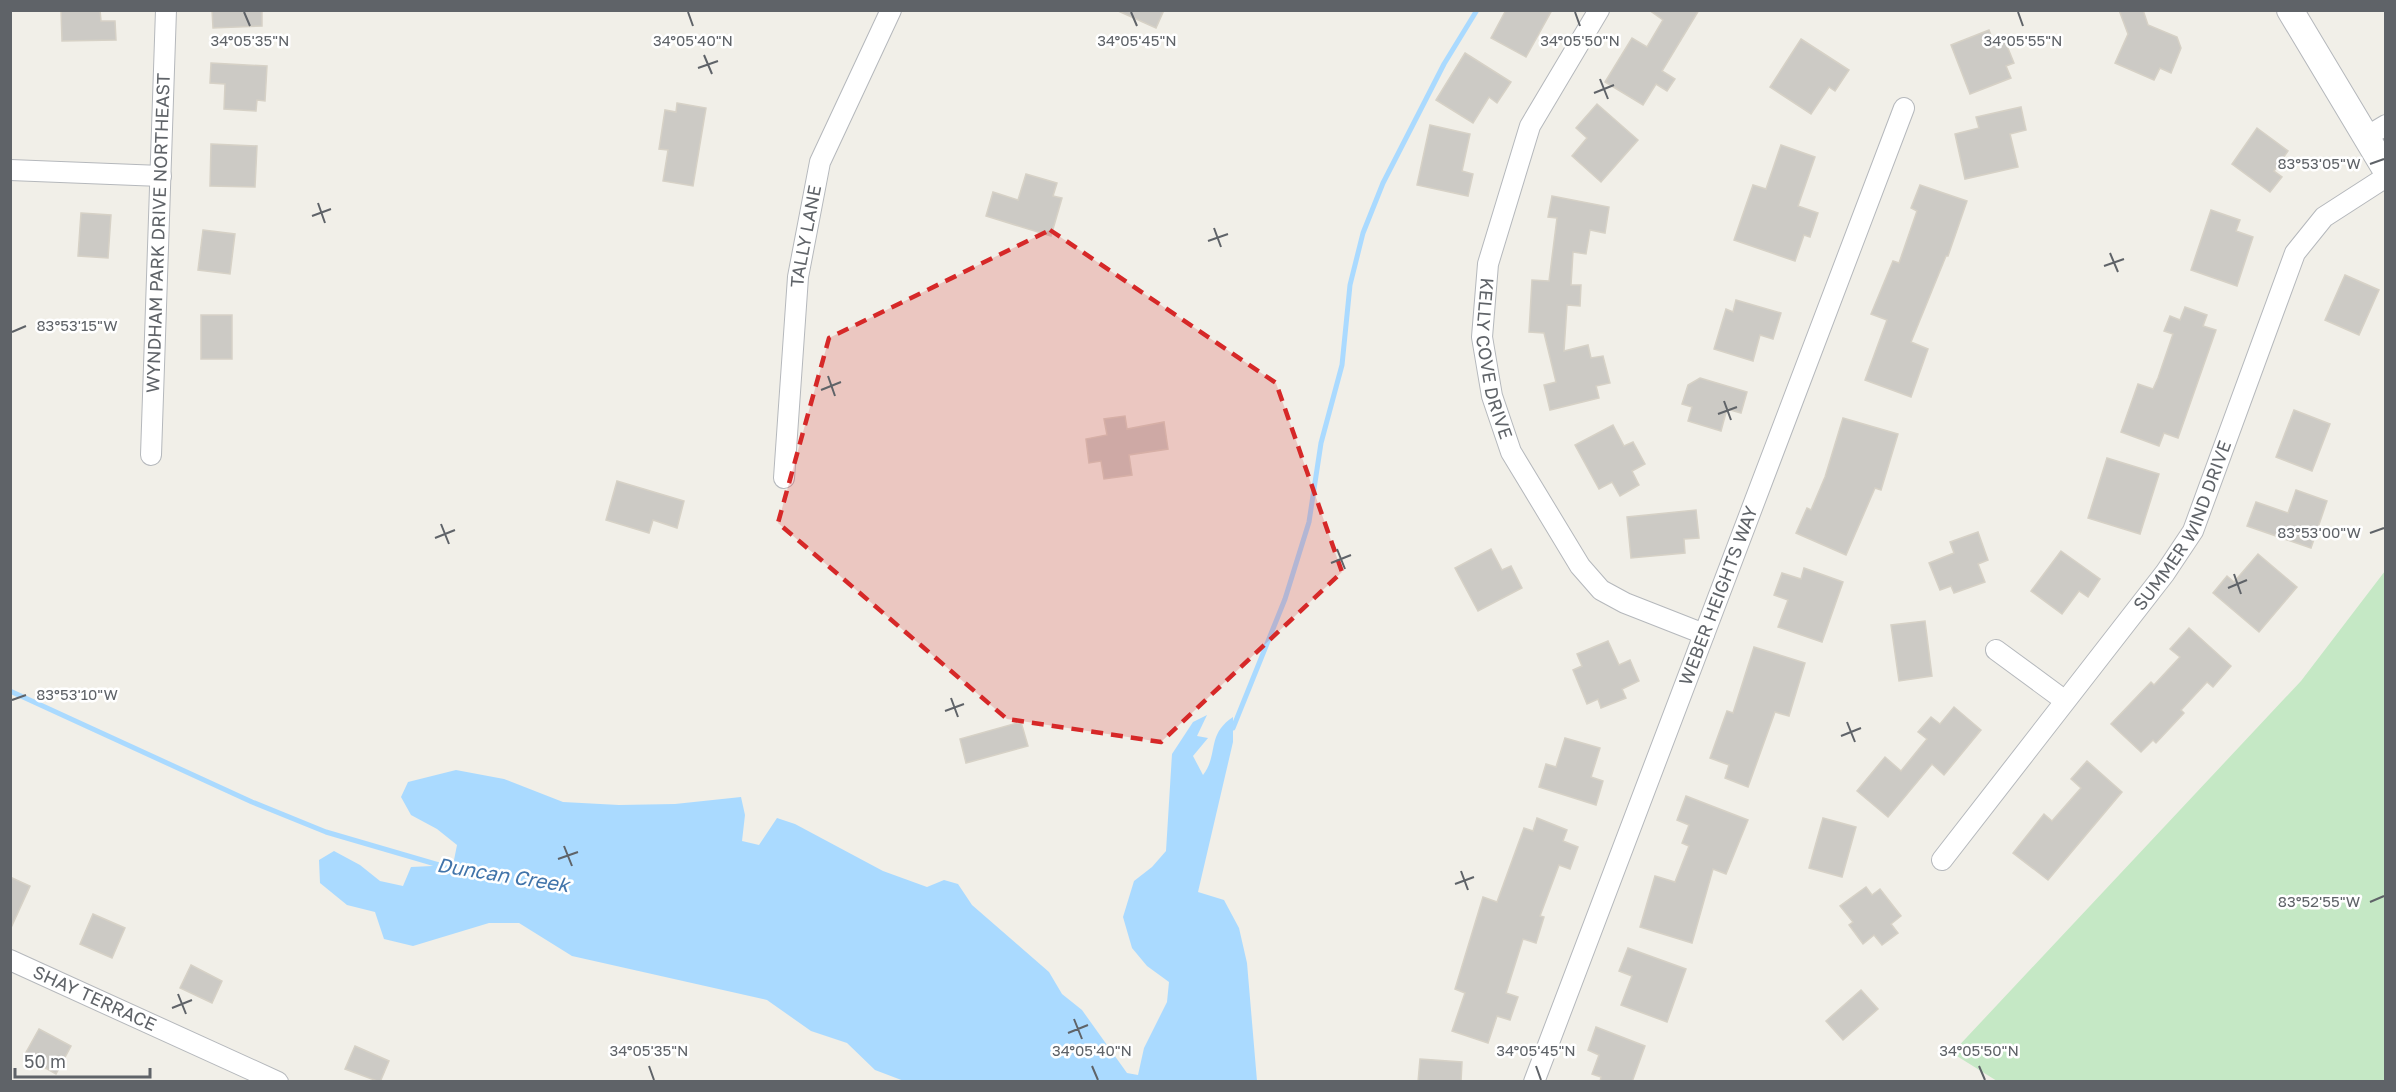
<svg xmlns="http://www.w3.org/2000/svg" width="2396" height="1092" font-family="'Golos Text',sans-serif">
<rect width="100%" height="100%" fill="#f1efe8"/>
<path fill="#c5e8c5" d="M2385,571V1081H1997L1952,1053L2301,681Z"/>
<path fill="#aadaff" d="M1207,715L1197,736L1208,738L1193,756L1203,775C1219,754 1206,735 1233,717V742L1198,892L1224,900L1239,928L1247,963L1257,1081H904L875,1070L847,1043L811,1031L767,1000L572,956L519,923H489L413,946L384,939L375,912L347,905L320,883L319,860L334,851L360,865L380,881L403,886L411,867L453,865L457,845L437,829L411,815L401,797L408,782L456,770L504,779L563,802L619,805L675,804L741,797L745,815L742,841L759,845L777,818L795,824L883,871L927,887L944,880L958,884L972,905L1049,972L1062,994L1082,1010L1127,1073L1138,1075L1144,1048L1167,1002L1169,982L1147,966L1132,948L1123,917L1134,881L1152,867L1166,851L1172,754L1193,722Z"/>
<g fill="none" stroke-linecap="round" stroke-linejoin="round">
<g stroke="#aadaff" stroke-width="5">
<path d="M10,691L252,802L326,832L439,865"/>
<path d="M1233,728L1285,599L1309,522L1321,443L1342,365L1350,285L1363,233L1383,183L1444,64L1477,10"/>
</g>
</g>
<g fill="#cccac5" stroke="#d6d1c6" stroke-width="1.5">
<path d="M61,10H100L101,21H115L116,40L62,41Z"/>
<path d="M212,10H262V26L213,28Z"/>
<path d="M1116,10H1164L1156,28Z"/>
<path d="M1506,10H1552L1526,57L1491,38Z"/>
<path d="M1649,10H1699L1662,71L1675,79L1667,91L1656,84L1643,105L1605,82L1632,38L1647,47L1663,20Z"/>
<path d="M2119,10H2143L2148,25L2177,37L2181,48L2171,73L2160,68L2154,80L2115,63L2128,34Z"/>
<path d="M1989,30L1993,40L2003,36L2014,63L2006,66L2011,78L1970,94L1951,45Z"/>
<path d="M1801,39L1849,70L1835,91L1829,87L1811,114L1770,87Z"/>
<path d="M1465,53L1511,82L1497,103L1489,97L1473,123L1436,100Z"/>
<path d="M211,63L267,66L265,101L257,100L256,111L224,109L225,84L210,83Z"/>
<path d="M677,103L706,108L693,186L663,181L668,150L659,149L665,110L676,112Z"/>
<path d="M1597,104L1638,140L1601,182L1572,156L1587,138L1576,128Z"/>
<path d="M2021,107L2026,130L2010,134L2018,167L1965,179L1955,134L1979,128L1976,117Z"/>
<path d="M1430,125L1470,134L1462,171L1473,174L1468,196L1417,185Z"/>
<path d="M2257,128L2288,151L2274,171L2282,177L2270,192L2232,164Z"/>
<path d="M211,144L257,146L255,187L210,186Z"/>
<path d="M1781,145L1815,157L1798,206L1818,213L1810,237L1804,235L1795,261L1734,240L1753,185L1766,189Z"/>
<path d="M1026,174L1057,183L1053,196L1062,198L1051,236L986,216L993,192L1018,200Z"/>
<path d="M1920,185L1967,201L1948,256H1946L1911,342L1928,349L1911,397L1865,380L1887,320L1871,314L1893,261L1899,263L1917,211L1911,208Z"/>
<path d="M1552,196L1609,207L1605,233L1590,230L1586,254L1573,252L1571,285H1581L1580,306L1567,305L1564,351L1588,345L1591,358L1603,356L1610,383L1596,386L1599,398L1550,410L1544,385L1556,382L1544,333L1529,332L1532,280L1549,281L1557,218L1548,217Z"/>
<path d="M2211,210L2240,220L2236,231L2253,237L2237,286L2191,270Z"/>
<path d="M81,213L111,215L108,258L78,256Z"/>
<path d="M203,230L235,234L230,274L198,270Z"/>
<path d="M2345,275L2379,290L2359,335L2325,320Z"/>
<path d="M1736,300L1781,313L1773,339L1760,335L1753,361L1714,349L1726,309L1733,312Z"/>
<path d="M2185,307L2207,315L2203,326L2216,330L2178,438L2164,433L2159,446L2121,432L2138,384L2153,389L2158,378L2173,334L2164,331L2170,316L2180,320Z"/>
<rect x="201" y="315" width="31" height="44"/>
<path d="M1700,378L1747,392L1741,413L1727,409L1721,431L1688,421L1692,407L1682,404L1688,385Z"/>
<path d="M2294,410L2330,424L2312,471L2276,457Z"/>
<path d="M1125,416L1127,429L1164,422L1168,449L1129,455L1132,475L1104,479L1101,461L1089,463L1086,439L1107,435L1104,419Z"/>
<path d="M1843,418L1898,434L1881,490L1875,488L1846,555L1796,533L1807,508L1811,510L1825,477Z"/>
<path d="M1613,425L1624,446L1633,442L1645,464L1632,471L1639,485L1620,496L1612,482L1599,489L1575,445Z"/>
<path d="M2107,458L2159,474L2140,534L2088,518Z"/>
<path d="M617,481L684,501L677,528L653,520L649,533L606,520Z"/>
<path d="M2296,490L2327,501L2311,548L2247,526L2256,502L2288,513Z"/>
<path d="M1696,510L1699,538L1684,539L1685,553L1631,558L1627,517Z"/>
<path d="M1978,532L1988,560L1978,564L1985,582L1954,593L1951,586L1940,590L1929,563L1954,553L1950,542Z"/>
<path d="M1491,549L1502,570L1511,566L1522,588L1478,611L1455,568Z"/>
<path d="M2061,551L2100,579L2088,597L2079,591L2062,614L2031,591Z"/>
<path d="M2258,554L2297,587L2259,632L2213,593L2227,576L2234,582Z"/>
<path d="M1804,568L1843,582L1822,642L1778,627L1788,600L1774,595L1782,573L1801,579Z"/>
<path d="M1925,621L1932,676L1899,681L1891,625Z"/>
<path d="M2189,628L2231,666L2213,687L2207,682L2181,710L2184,713L2156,743L2153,740L2141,752L2111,724L2151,682L2154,685L2180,657L2170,649Z"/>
<path d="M1608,641L1619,665L1630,660L1639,681L1622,689L1626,698L1601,708L1598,699L1587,704L1573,670L1582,666L1577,654Z"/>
<path d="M1754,647L1805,663L1789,716L1775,712L1748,787L1725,778L1729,765L1710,758L1727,711L1733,713Z"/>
<path d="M1954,707L1981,730L1944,775L1932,764L1888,817L1857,791L1885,757L1901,771L1927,739L1918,732L1931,717L1940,724Z"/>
<path d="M1021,722L1028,746L966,763L960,739Z"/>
<path d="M1565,738L1600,748L1591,777L1603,781L1596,805L1539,787L1546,764L1556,767Z"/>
<path d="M2087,761L2122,792L2048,880L2013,853L2044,814L2052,821L2081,788L2071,779Z"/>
<path d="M1686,796L1748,820L1726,874L1713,869L1692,943L1640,927L1655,876L1675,882L1689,846L1682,843L1689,825L1677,820Z"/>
<path d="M1537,818L1567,830L1563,841L1578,847L1570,869L1559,865L1540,916L1544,917L1536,943L1523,939L1506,993L1518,997L1510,1020L1497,1016L1488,1043L1452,1031L1465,993L1455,989L1483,897L1497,902L1524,828L1533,831Z"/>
<path d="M1823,818L1856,827L1842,877L1809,868Z"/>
<path d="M10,877L30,886L10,930Z"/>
<path d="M1866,887L1872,895L1880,889L1901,916L1891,924L1898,933L1882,945L1874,935L1863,944L1849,925L1853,922L1840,906Z"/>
<path d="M93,914L125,928L112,958L80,944Z"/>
<path d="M1628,948L1686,969L1667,1022L1621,1005L1632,976L1619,971Z"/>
<path d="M191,965L222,981L212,1003L180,988Z"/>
<path d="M1861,990L1878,1009L1843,1040L1826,1021Z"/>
<path d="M1596,1027L1645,1046L1632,1082H1600L1601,1077L1592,1074L1599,1055L1588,1050Z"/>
<path d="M39,1029L71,1046L56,1074L24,1056Z"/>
<path d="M355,1046L389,1061L380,1082L345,1069Z"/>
<path d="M1420,1059L1462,1062L1461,1082H1418Z"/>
</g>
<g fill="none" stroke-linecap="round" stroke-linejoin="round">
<g stroke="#b5b8bc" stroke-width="22">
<g id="minor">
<path id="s1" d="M1599,10L1530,126L1488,264L1482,337L1492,396L1511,452L1580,566L1601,590L1625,603L1704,634"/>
<path d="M2366,137L2386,125"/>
<path d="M10,170L161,176"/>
<path id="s2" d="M151,455L166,10"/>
<path id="s3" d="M784,478L798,277L820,162L891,10"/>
<path d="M1996,650L2064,700"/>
<path id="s4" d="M1942,860L2165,573L2193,531L2295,253L2324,217L2386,177"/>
<path id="s5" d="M10,960L278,1082"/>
<path id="s6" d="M1534,1082L1904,108"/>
</g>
</g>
<g stroke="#b5b8bc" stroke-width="28">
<path id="tertiary" d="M2290,10L2386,170"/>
</g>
<use href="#minor" stroke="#fff" stroke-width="20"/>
<use href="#tertiary" stroke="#fff" stroke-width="26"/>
</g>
<path fill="#d62828" fill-opacity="0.2" stroke="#d62828" stroke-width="4.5" stroke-dasharray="12 8" stroke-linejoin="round" d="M1050,230L1276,383L1342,572L1161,742L1007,719L778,523L829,338Z"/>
<path fill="none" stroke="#5f6368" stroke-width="2" d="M244,12L250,26M688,12L693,26M1131,12L1137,26M1575,12L1580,26M2018,12L2023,26M704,55L712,74M698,68L718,61M1600,79L1608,99M1594,93L1614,85M2370,164L2384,159M318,203L325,223M312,216L331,209M1214,228L1221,247M1208,241L1228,234M2110,253L2118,272M2104,266L2124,259M12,332L26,326M828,376L835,396M821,390L841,382M1724,401L1731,420M1718,414L1737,407M441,524L449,544M2370,533L2384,528M435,538L455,530M1337,549L1345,569M1331,563L1351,555M2234,574L2241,594M2228,588L2247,580M951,698L958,717M12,700L26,695M945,711L964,704M1847,722L1855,742M1841,736L1861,728M564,846L572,866M558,859L578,852M1461,871L1468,890M1455,884L1474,877M2370,902L2384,896M178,994L186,1014M172,1008L192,1000M1074,1019L1082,1039M1068,1033L1088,1025M649,1066L654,1080M1092,1066L1098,1080M1536,1066L1541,1080M1979,1066L1985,1080"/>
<g text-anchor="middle" stroke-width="5" stroke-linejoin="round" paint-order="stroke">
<g font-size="18" fill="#5f6368" stroke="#fff">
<text dy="6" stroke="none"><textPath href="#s2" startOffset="222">WYNDHAM PARK DRIVE NORTHEAST</textPath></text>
<text dy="6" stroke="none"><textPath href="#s3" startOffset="243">TALLY LANE</textPath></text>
<text dy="6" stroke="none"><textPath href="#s1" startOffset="375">KELLY COVE DRIVE</textPath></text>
<text dy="6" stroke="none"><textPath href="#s4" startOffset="414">SUMMER WIND DRIVE</textPath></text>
<text dy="6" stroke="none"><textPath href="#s6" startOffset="520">WEBER HEIGHTS WAY</textPath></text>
<text dy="6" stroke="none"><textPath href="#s5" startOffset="93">SHAY TERRACE</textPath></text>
</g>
<g font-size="20" font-style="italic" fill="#4174aa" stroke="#fff">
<text transform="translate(503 875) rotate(9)" y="7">Duncan Creek</text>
</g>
</g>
<g font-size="15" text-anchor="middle" fill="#5f6368" stroke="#fff" stroke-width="5" stroke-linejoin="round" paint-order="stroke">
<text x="250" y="46">34°05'35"N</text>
<text x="693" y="46">34°05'40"N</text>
<text x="1137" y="46">34°05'45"N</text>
<text x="1580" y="46">34°05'50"N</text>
<text x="2023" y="46">34°05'55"N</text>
<text x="2319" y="169">83°53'05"W</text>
<text x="77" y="331">83°53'15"W</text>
<text x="2319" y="538">83°53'00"W</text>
<text x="77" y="700">83°53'10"W</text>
<text x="2319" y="907">83°52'55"W</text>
<text x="649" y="1056">34°05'35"N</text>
<text x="1092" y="1056">34°05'40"N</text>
<text x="1536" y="1056">34°05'45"N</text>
<text x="1979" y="1056">34°05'50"N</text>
</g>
<rect width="2396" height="1092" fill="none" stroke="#5f6368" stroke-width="24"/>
<path d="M15 1068v9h135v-9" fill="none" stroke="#5f6368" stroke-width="3"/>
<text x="24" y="1068" font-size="18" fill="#5f6368" stroke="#ffffff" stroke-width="4.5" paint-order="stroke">50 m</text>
</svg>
